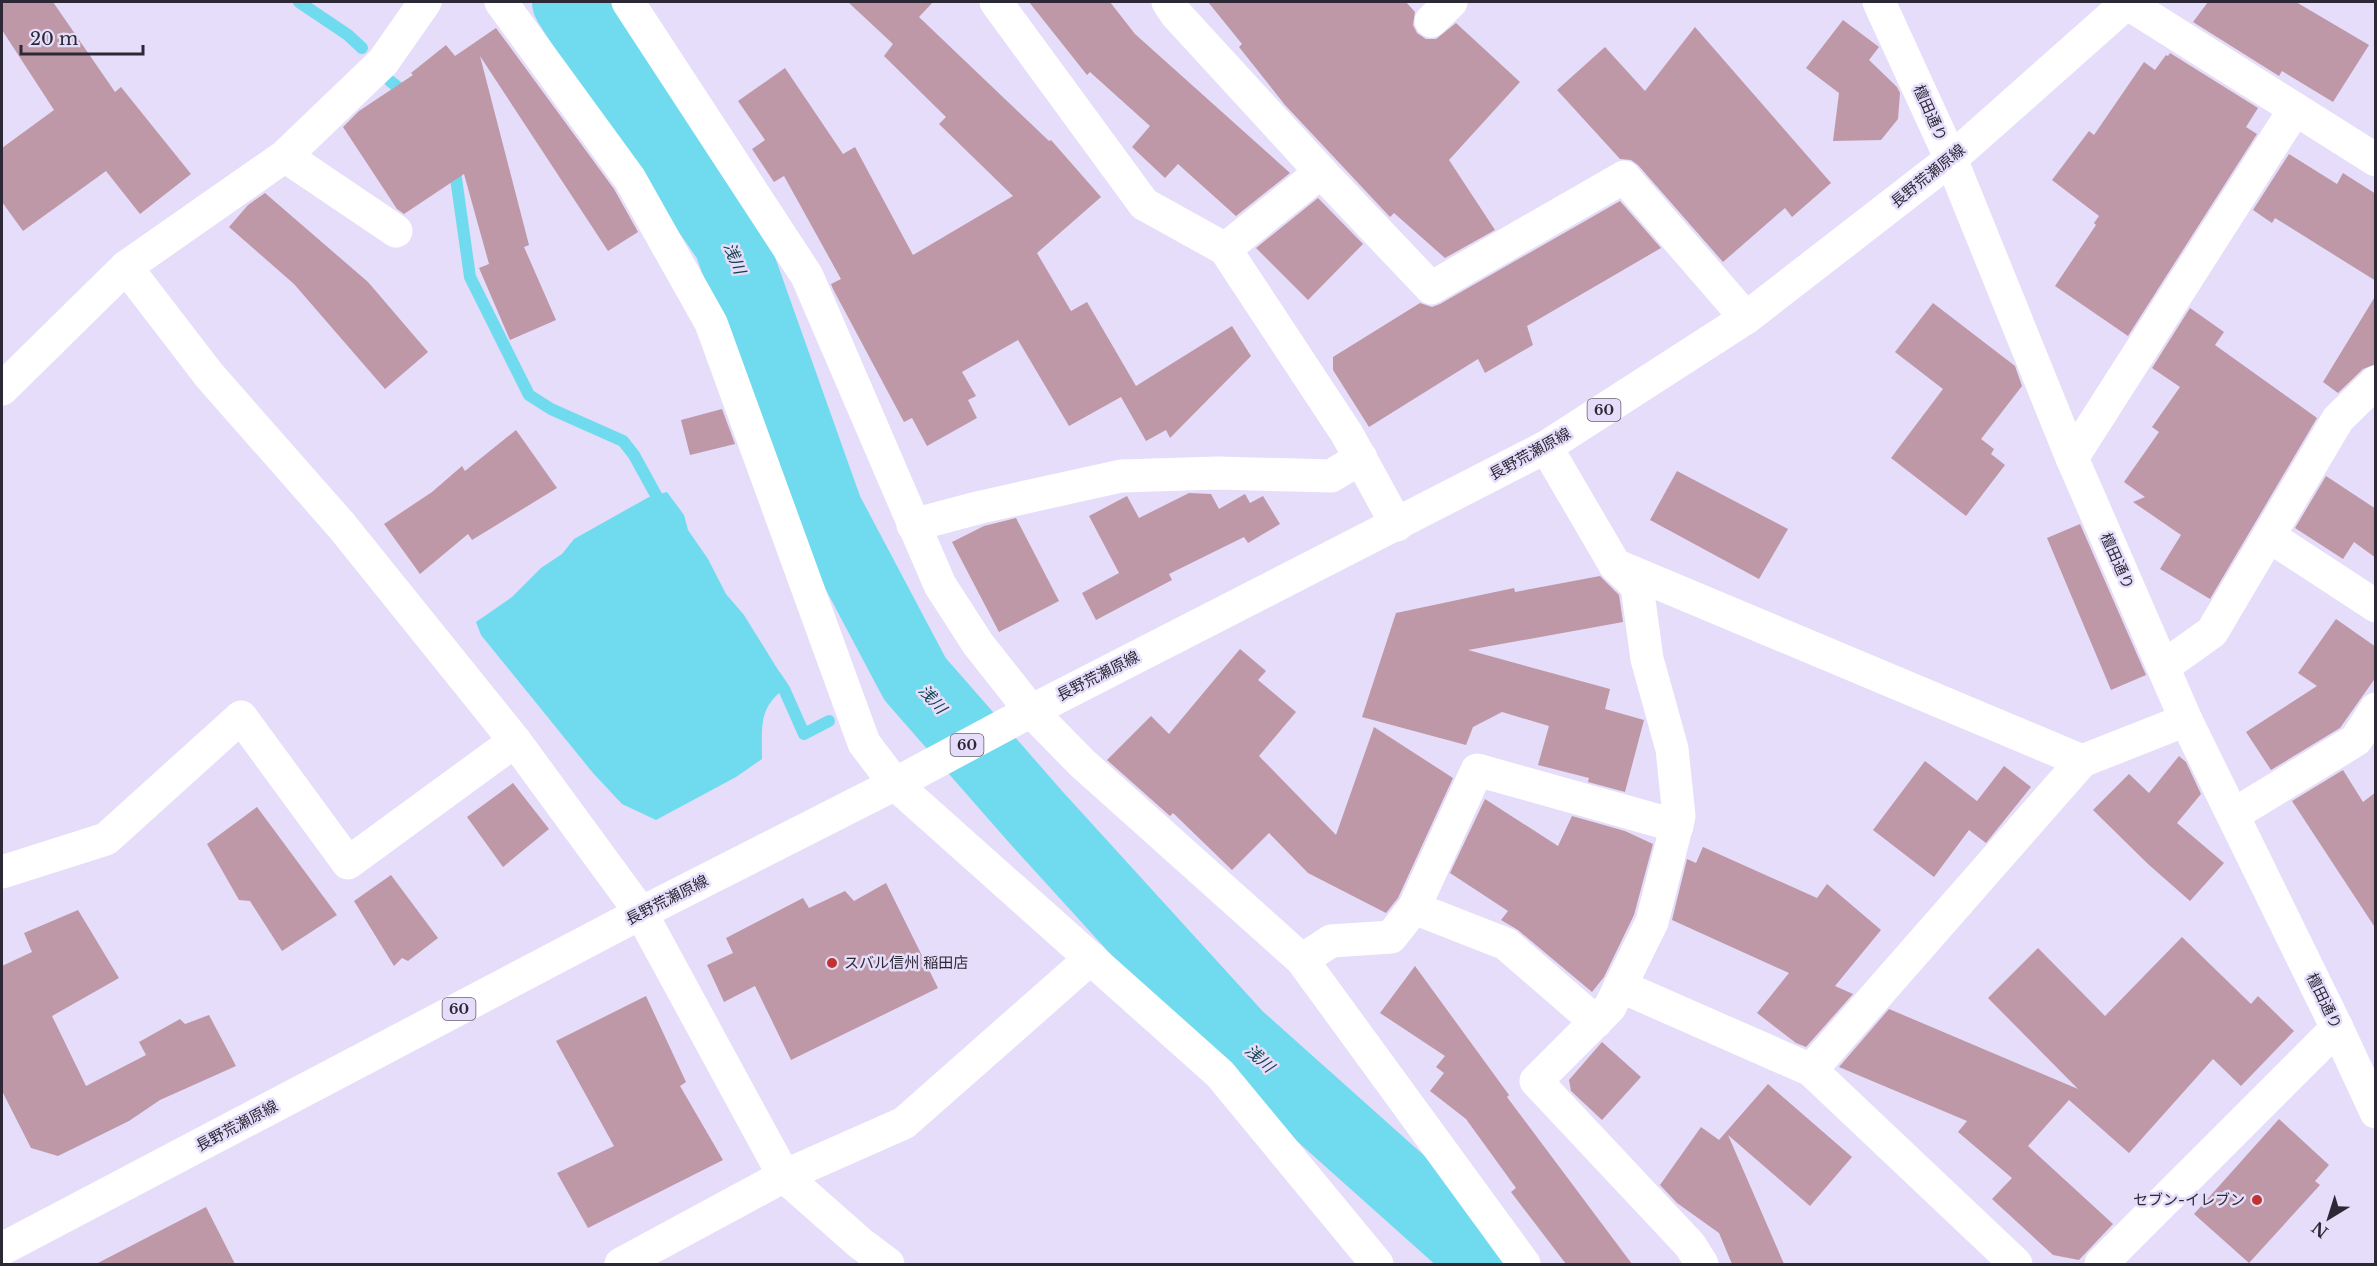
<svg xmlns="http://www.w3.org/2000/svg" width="2377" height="1266" font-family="'Libre Baskerville','Noto Sans JP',serif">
<rect width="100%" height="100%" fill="#e5ddfa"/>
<path fill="#70dbee" d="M667,492L684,515L688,530L708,559L726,594L744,615L788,686C758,707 762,725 762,759L736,777L656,820L622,804L593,773L481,635L476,622L512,597L541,568L562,554L574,539L649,497Z"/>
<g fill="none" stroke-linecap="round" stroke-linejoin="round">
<g stroke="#70dbee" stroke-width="12">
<path d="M299,2L348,35L362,48"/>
<path d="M390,81L409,96"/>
<path d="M454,164L470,277L529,395L551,409L623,441L634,455L663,508"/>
<path d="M776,677L784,689L804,734L829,721"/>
<path d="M897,687L913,675"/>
</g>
<path stroke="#70dbee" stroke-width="74" d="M569,2L619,81L730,241L826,511L915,679L1034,815L1236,1037L1480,1255L1485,1264"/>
</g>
<g fill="#be98a7">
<path d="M2,2H53L115,92L121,87L191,174L140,214L106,171L23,231L2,202V148L54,110L2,30Z"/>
<path d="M848,2H933L919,17L1049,141L1051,140L1101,197L1037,253L1071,311L1087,302L1136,386L1232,326L1251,356L1170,438L1166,430L1146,441L1121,397L1069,426L1018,340L962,372L976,396L968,400L977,418L927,446L912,418L904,422L833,289L831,284L841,279L784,176L774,182L752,149L765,140L738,101L785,68L843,154L855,147L913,255L1013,196L939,124L946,117L884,56L893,44Z"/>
<path d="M1029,2H1110L1135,34L1290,173L1236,216L1178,164L1165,178L1132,147L1150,126L1090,72L1087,75Z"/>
<path d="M1208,2H1406L1415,12L1413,25L1417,33L1426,39H1436L1456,23L1520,82L1449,160L1495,230L1445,258L1394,213L1390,217L1285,105L1239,47L1242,44Z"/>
<path d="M2208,2H2296L2369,45L2333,102L2282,71L2279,76L2193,22Z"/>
<path d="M1843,20L1879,47L1869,60L1897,87L1900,93L1898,119L1881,140L1833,141L1839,93L1806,68Z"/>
<path d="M1695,27L1831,183L1792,217L1785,208L1723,262L1638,165L1631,160L1620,159L1557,90L1605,47L1645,91Z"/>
<path d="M496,28L614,189L638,232L608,251L480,56L529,245L524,247L556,320L510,340L479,268L489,264L464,174L404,214L397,209L343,127L359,111L413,75L411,73L446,45L455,56Z"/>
<path d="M2170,53L2258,108L2246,127L2257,134L2128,336L2055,286L2096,225L2094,223L2099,216L2052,180L2089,131L2094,135L2144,62L2155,70L2166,55L2168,56Z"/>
<path d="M2289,154L2337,184L2343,173L2376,194V281L2275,218L2272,223L2253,210Z"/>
<path d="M265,193L368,282L428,352L385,389L294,284L229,227L248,205Z"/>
<path d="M1318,198L1363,244L1308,300L1256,248Z"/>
<path d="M1620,201L1661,248L1527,326L1533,345L1485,373L1478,359L1369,427L1333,370V357L1420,303L1432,307L1440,304Z"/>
<path d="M2376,295V364L2363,369L2338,393L2323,382Z"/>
<path d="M1933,303L2015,366L2022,386L1981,439L1994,449L1991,454L2005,465L1966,516L1891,458L1943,389L1895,352Z"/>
<path d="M2190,308L2224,332L2215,345L2317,418L2210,599L2160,569L2181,535L2133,502L2145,497L2124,482L2159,432L2152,427L2180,387L2152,368Z"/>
<path d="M722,409L735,444L690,455L681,420Z"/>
<path d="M516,430L557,488L472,540L468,534L420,574L384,524L432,492L462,466L465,471Z"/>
<path d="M1677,471L1788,529L1759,579L1650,520Z"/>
<path d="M2326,476L2376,509V558L2354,542L2343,559L2295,528Z"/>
<path d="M1189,493L1211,494L1219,509L1245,494L1250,503L1263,496L1280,524L1248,543L1244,537L1169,574L1172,580L1096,620L1082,593L1119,573L1089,516L1127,496L1139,518Z"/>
<path d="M1016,518L1059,601L999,632L952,542L984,526Z"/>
<path d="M2080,524L2146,675L2111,690L2047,538Z"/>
<path d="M1600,576L1619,595L1623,622L1468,650L1610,689L1605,709L1644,720L1625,792L1588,782L1589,778L1538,765L1549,726L1502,712L1473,727L1466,745L1362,717L1396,613L1514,588L1515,592Z"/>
<path d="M2336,619L2376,647V677L2340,728L2271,770L2246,732L2317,686L2298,673Z"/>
<path d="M1240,649L1266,671L1258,680L1296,712L1259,756L1336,835L1374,727L1453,778L1398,898L1386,913L1308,873L1269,833L1232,870L1173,813L1170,816L1107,760L1151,716L1169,734Z"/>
<path d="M2179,756L2186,762L2201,794L2177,823L2224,863L2190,901L2148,864L2093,810L2129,774L2149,793Z"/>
<path d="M1925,761L1977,801L2004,766L2031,787L1986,843L1969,830L1934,877L1873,830Z"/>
<path d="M2343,770L2363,802L2376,792V929L2292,801Z"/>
<path d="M513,783L549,829L503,867L467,817Z"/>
<path d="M1485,799L1558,846L1572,816L1625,831L1653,844L1634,915L1604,977L1592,992L1518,930L1501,920L1508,911L1450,873Z"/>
<path d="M257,807L337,915L282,951L250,901L239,900L207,844Z"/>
<path d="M1703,847L1817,898L1827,884L1881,930L1835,986L1853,994L1806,1047L1796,1043L1757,1013L1789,973L1672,920L1687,859L1696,863Z"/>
<path d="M391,875L438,938L408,961L402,958L394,966L354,901Z"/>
<path d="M886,883L938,988L791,1060L755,986L724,1002L707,965L733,953L726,938L803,898L809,908L845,891L854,901Z"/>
<path d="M78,910L119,978L52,1016L86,1086L146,1055L139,1042L180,1019L185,1024L209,1015L236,1066L160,1100L129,1121L58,1156L31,1148L2,1091V966L32,952L24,933Z"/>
<path d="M2182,937L2251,1004L2258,996L2294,1031L2241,1086L2213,1059L2129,1153L2069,1100L2028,1146L2113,1224L2079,1260L2053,1255L1992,1199L2012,1178L1958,1132L1967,1121L1839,1067L1889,1009L2078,1089L1988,998L2038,948L2105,1016Z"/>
<path d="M1415,966L1509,1095L1507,1097L1632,1264H1566L1511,1192L1516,1188L1466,1119L1430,1091L1444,1073L1436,1067L1445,1056L1380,1013Z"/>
<path d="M646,996L686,1082L680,1086L723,1160L588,1228L557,1173L614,1146L556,1041Z"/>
<path d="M1602,1042L1641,1077L1602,1120L1571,1091L1569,1080Z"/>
<path d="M1768,1084L1852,1157L1810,1206L1728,1135L1784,1264H1732L1719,1233L1677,1203L1660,1185L1701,1127L1719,1140Z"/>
<path d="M2279,1119L2329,1165L2315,1181L2320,1185L2249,1263L2194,1214Z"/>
<path d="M206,1207L235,1264H96Z"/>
</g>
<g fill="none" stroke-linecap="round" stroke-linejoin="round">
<g stroke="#fff" stroke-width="33">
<path d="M501,2L630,179L711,323L864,743L895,784L1220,1074L1377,1264"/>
<path d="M628,2L807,276L940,585L978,644L1031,711L1082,763L1302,960L1524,1264"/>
<path d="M996,2L1144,204L1225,249"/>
<path d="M1168,2L1176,14L1321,172"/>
<path d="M2127,3L2376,160"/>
<path d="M1431,21L1451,2"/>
<path d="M285,156L396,231"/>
<path d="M2,389L126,267L285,156L383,62L425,2"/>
<path d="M1546,447L1615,565L2082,761L2186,720"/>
<path d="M2072,458L2295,109"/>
<path d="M913,525L981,507L1121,476L1218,473L1331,476L1361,458"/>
<path d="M1397,525L1347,434L1225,249L1321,172L1431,288L1624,177L1746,318"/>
<path d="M2269,536L2376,606"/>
<path d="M1615,565L1637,586L1647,659L1672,749L1679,816L1652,922L1610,1007L1536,1081L1690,1245L1702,1264"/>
<path d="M2163,667L2212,632L2338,419L2376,382"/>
<path d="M515,741L641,913L784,1176L904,1123L1091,958"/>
<path d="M2233,815L2356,740L2376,709"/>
<path d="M2,872L106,839L241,717L348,863L515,741L341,525L209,375L126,267"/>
<path d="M1302,960L1331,941L1391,937L1414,908"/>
<path d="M1620,986L1811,1070"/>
<path d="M1596,1022L1506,944L1414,908L1477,770L1677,826"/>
<path d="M621,1264L784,1176L860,1243L888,1264"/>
<path d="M2016,1264L1811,1070L2082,761"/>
<path d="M2101,1264L2337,1028"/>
</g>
<path stroke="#fff" stroke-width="33" d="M1879,2L1951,159L2072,458L2186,720L2337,1028L2376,1112"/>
<path stroke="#fff" stroke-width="33" d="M2,1249L641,913L895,784L1031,711L1546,447L1746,318L1951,159L2128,2"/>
</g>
<g fill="#c23330" stroke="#e5ddfa" stroke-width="2">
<circle cx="832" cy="963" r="6"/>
<circle cx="2257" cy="1200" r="6"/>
</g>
<g text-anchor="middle" stroke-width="5" stroke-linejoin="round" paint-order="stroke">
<g fill="#e5ddfa" stroke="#645e70" stroke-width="1.5">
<rect x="1587.5" y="399" width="33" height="22" rx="4.5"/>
<rect x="950.5" y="734" width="33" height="22" rx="4.5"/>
<rect x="442.5" y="998" width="33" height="22" rx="4.5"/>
</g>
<g font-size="14" font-weight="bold" fill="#2c2835">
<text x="1604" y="415">60</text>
<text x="967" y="750">60</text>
<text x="459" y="1014">60</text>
</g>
<g font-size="15" fill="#2c2835" stroke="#e5ddfa">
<text transform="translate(1930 113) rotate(66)" y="5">檀田通り</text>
<text transform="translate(1928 176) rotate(-39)" y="5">長野荒瀬原線</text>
<text transform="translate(1530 454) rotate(-29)" y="5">長野荒瀬原線</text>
<text transform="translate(2117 561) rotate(66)" y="5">檀田通り</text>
<text transform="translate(1098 676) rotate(-27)" y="5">長野荒瀬原線</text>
<text transform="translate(667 900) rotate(-27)" y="5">長野荒瀬原線</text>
<text transform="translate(2324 1001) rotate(64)" y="5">檀田通り</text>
<text transform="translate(237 1126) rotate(-28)" y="5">長野荒瀬原線</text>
</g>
<g font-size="15" fill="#2c2835" stroke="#e5ddfa" text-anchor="start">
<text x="844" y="968">スバル信州 稲田店</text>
<text x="2245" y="1205" text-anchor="end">セブン-イレブン</text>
</g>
<g font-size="16" font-style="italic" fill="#11434b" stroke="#e5ddfa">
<text transform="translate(735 258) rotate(68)" y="6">浅川</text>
<text transform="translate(933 699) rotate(48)" y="6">浅川</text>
<text transform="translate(1260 1058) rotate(42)" y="6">浅川</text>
</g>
</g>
<rect width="2377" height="1266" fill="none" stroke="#2c2835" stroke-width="6"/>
<g transform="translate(2329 1218) rotate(218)" stroke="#e5ddfa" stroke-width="4.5" paint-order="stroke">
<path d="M0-4.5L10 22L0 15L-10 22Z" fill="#2c2835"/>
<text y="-9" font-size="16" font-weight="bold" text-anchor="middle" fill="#2c2835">N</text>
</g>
<path d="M21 45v9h122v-9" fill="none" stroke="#2c2835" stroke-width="3"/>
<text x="30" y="45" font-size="18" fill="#2c2835" stroke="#e5ddfa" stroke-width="4.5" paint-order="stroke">20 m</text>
</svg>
